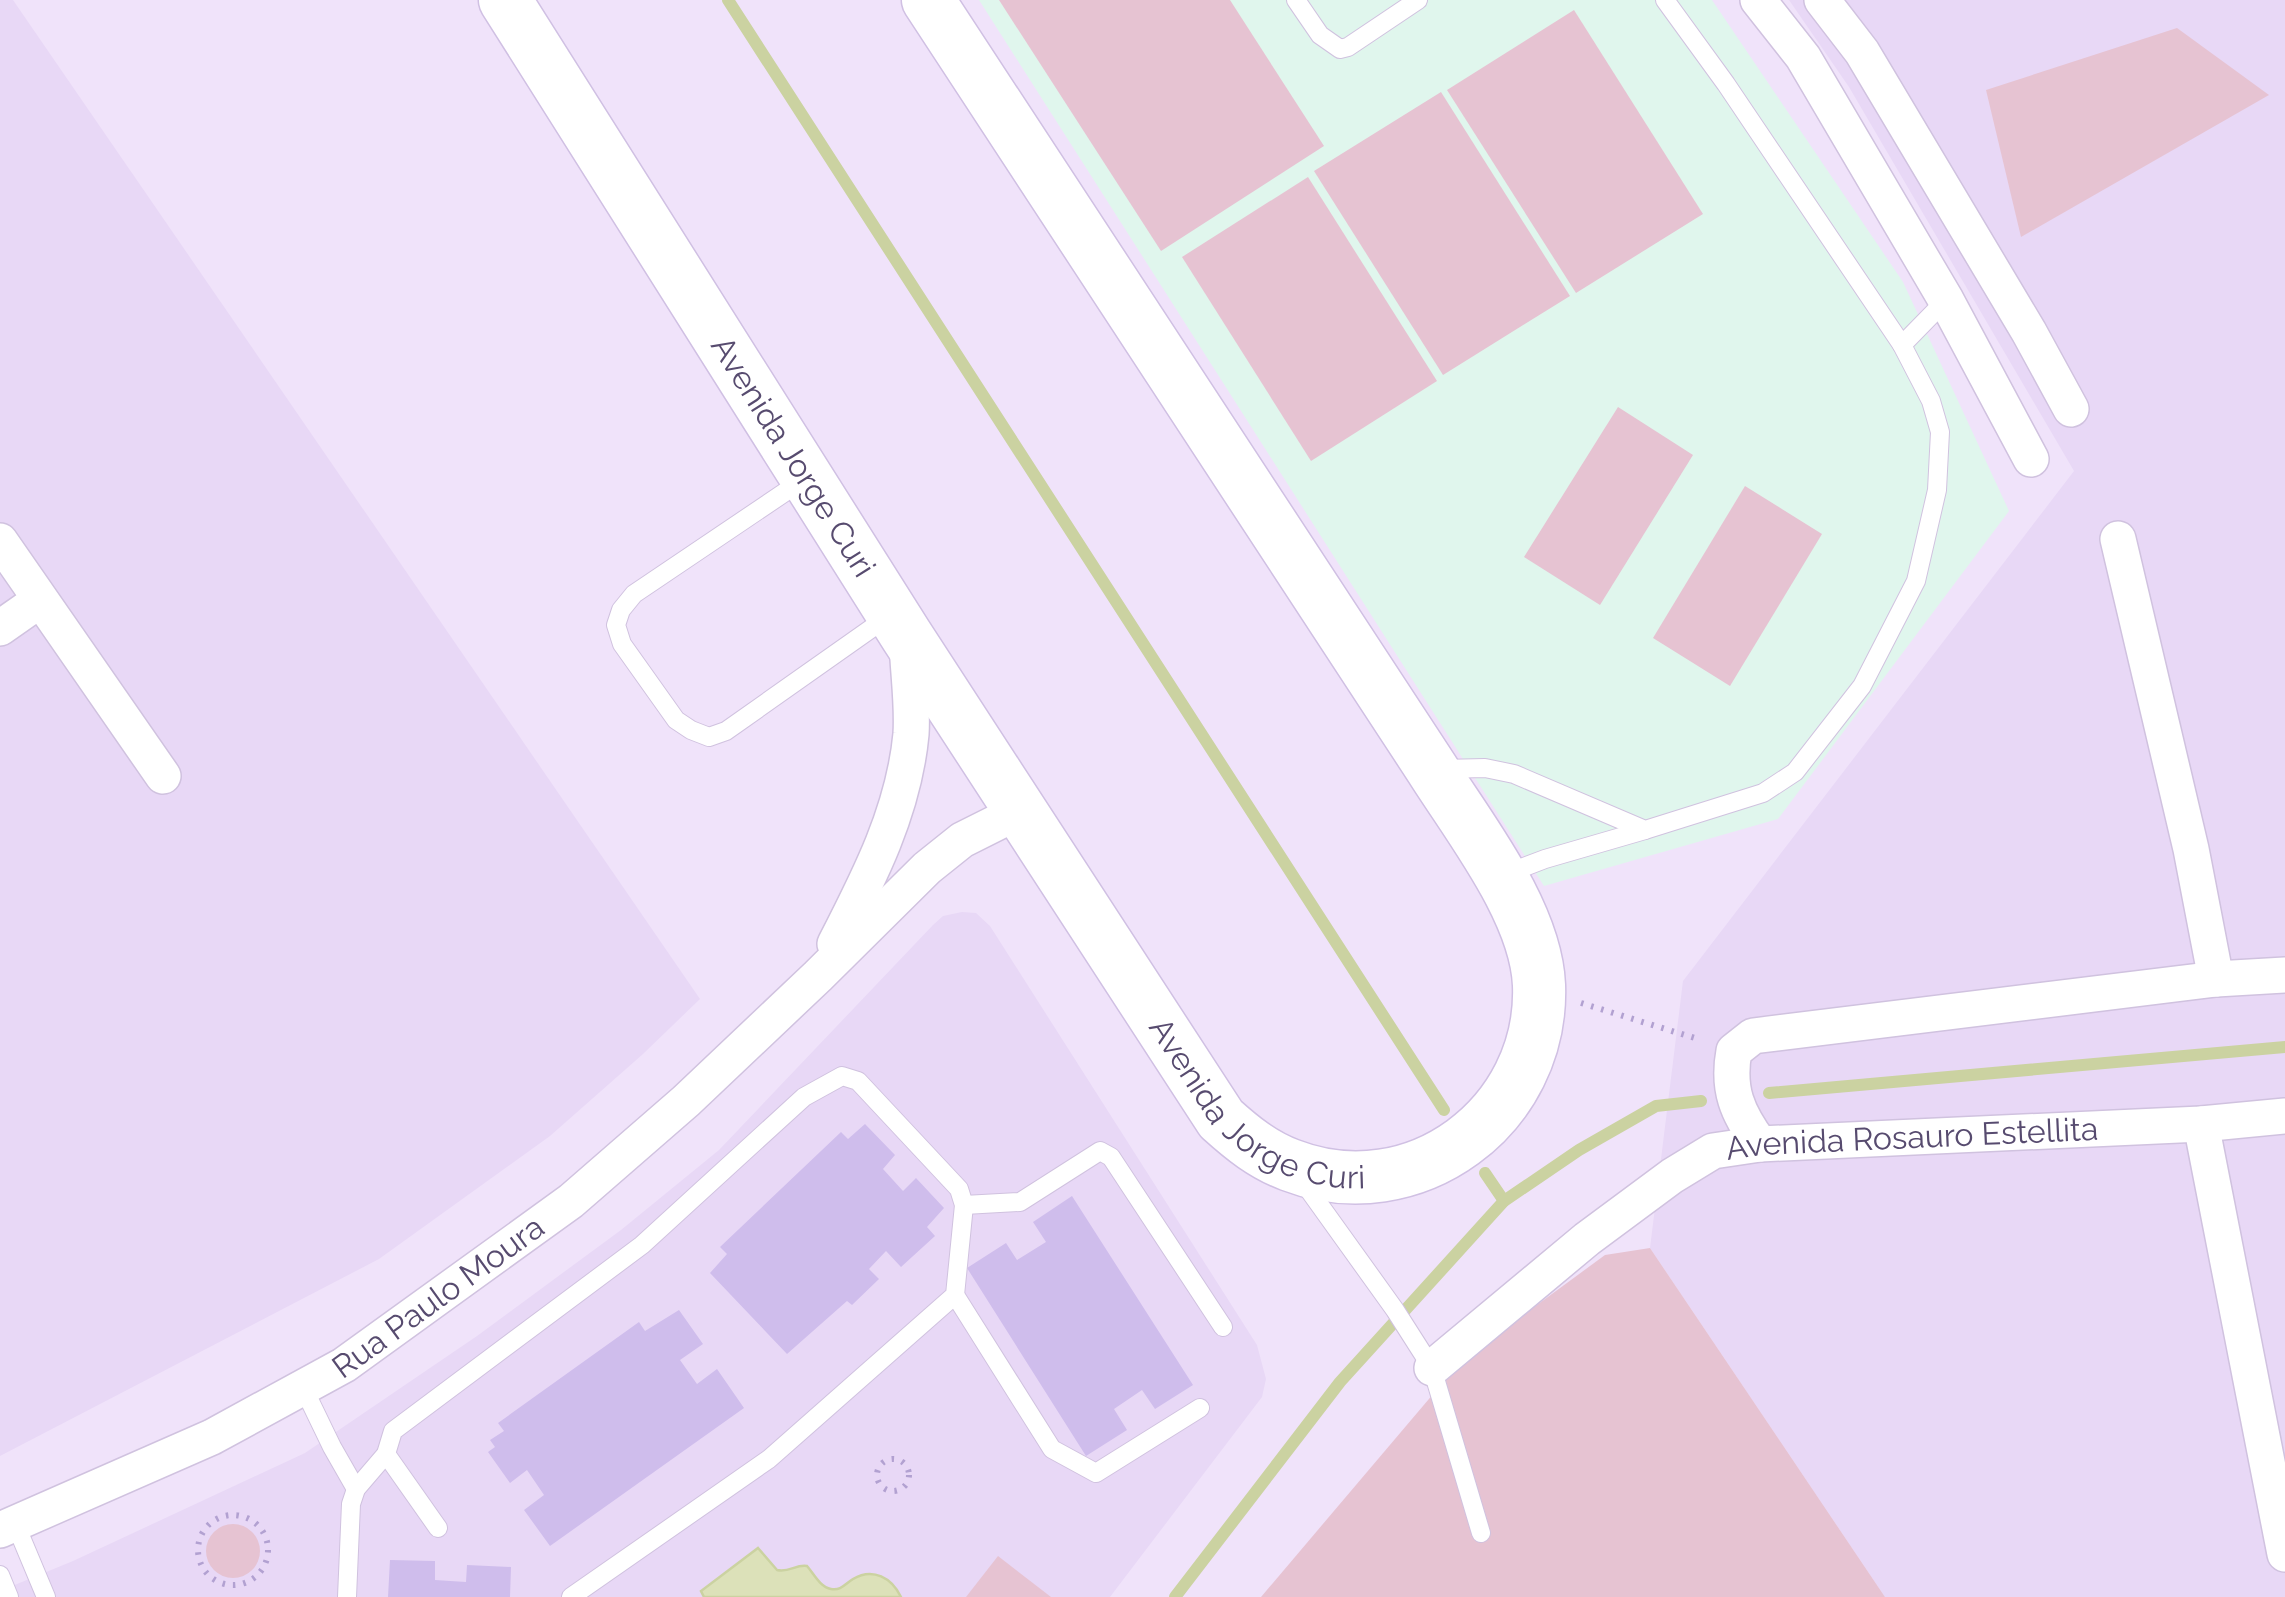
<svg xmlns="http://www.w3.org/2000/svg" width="2285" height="1597" font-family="Raleway,sans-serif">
<rect width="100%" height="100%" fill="#f0e3fa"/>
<g fill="#e8d8f6">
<path d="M0,0H13L700,999L643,1054L550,1136L379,1259L0,1456Z"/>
<path d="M1789,0H2285V1597H1885L1650,1248L1683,981L2074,471L1849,87Z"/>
<path d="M962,912L976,913L990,926L1257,1345L1266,1379L1262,1397L1110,1597H0V1591L73,1561L305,1453L477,1336L621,1230L719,1150L933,925L943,916Z"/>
</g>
<path fill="#e0f6ed" d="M979,0H1712L1903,282L2009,511L1778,819L1544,886Z"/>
<g fill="#e6c3d2">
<path d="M999,0H1230L1324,146L1161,251Z"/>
<path d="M1574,10L1703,214L1576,293L1447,90Z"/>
<path d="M2177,28L2269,95L2021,237L1986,90Z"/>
<path d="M1441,92L1570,296L1443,375L1314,171Z"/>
<path d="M1308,177L1437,381L1311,461L1182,257Z"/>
<path d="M1618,407L1693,455L1600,605L1524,557Z"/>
<path d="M1745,486L1822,534L1730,686L1653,638Z"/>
<path d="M1650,1248L1885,1597H1261L1462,1360L1605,1255Z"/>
<circle cx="233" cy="1551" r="27"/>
<path d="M998,1556L1051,1597H966Z"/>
</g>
<path fill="#dce1b9" stroke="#cbd2a1" stroke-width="2.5" d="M758,1548L777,1570C789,1573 796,1564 807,1566C814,1574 820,1587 831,1589C841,1591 845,1584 853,1579C873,1567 892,1578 901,1597H704L701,1591Z"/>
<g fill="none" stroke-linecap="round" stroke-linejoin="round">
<g stroke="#cbd2a1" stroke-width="12">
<path d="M728,0L1444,1110"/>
<path d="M1769,1093L2285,1047"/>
<path d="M1485,1173L1504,1201"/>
<path d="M1175,1597L1340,1382L1504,1201L1579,1150L1656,1106L1701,1101"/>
</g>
</g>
<g fill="#cfbdec">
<path d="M865,1124L895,1155L883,1169L903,1191L916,1178L944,1208L927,1227L935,1236L901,1267L886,1251L869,1269L879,1279L852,1305L847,1301L787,1354L710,1273L727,1254L720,1247L841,1132L848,1139Z"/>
<path d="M1072,1196L1193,1385L1155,1409L1142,1390L1114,1409L1127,1430L1086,1456L967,1268L1006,1243L1017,1260L1046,1242L1033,1222Z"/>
<path d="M679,1310L703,1344L680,1360L697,1384L717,1369L744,1408L550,1546L524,1510L544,1495L527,1470L510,1483L488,1452L495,1447L490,1440L504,1431L498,1423L639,1322L645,1331Z"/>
<path d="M390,1560L435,1561V1580L466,1582L467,1565L511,1567L510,1597H388Z"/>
</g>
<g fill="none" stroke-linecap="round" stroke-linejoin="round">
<g stroke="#d0c2df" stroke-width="20">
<g id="lane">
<path d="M1296,0L1320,35L1340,49L1348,47L1418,0"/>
<path d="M1665,0L1726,84L1902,345"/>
<path d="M803,480L634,594L621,610L616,625L622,644L676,720L691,730L709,737L726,731L889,616"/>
<path d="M1442,769L1485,768L1514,774L1645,830L1763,793L1795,772L1862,686L1916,581L1937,490L1940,432L1931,401L1902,345L1946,300"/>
<path d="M1503,875L1545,859L1645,830"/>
<path d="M1301,1179L1395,1310L1432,1368L1481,1533"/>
<path d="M964,1205L1020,1202L1100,1151L1111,1157L1223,1327"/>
<path d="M955,1295L1052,1449L1096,1473L1200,1408"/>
<path d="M303,1387L332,1447L356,1489"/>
<path d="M386,1454L438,1528"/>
<path d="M15,1523L46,1597"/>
<path d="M0,1575L9,1597"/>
<path d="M347,1597L351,1504L356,1489L386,1454L393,1431L642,1245L804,1097L842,1076L858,1081L959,1189L964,1205L955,1295L769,1459L571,1597"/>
</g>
</g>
<g stroke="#d0c2df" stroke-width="38">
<g id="street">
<path d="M1758,0L1803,57L1946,300L2031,459"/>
<path d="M1822,0L1862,52L2029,332L2071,409"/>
<path d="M2118,539L2191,849L2216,979"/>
<path d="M0,541L163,776"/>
<path d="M0,628L40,600"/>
<path d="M835,944C869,878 904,810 911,734C913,704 908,672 907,641"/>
<path d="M2201,1124L2285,1554"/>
<path d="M1760,1144C1737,1113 1727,1089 1734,1051L1753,1036L2216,979L2285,975"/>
<path id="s1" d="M1432,1368L1587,1239L1672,1176L1713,1151L1760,1144L2201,1124L2285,1116"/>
<path id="s2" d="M0,1530L212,1437L344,1365L571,1201L686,1101L818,976L927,868L962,840L1022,810"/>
</g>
</g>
<g stroke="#d0c0e3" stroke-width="55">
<g id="secondary">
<path id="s3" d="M505,0L906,635L1221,1119C1242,1138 1263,1155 1290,1165C1414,1213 1544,1116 1539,985C1536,912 1470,829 1432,769L928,0"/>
</g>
</g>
<g stroke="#b2a1d1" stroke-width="6" stroke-dasharray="2.5 8" stroke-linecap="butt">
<path d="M1581,1003L1698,1039"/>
<circle cx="893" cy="1475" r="16"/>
<circle cx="233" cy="1550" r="35"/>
</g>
<use href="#lane" stroke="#fff" stroke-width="18"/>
<use href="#street" stroke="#fff" stroke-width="35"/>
<use href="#secondary" stroke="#fff" stroke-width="52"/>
</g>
<g text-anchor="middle" stroke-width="8" stroke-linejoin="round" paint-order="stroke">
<g font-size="32" fill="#574b6f" stroke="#f4e8fd">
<text dy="11" stroke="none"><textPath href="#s3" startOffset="540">Avenida Jorge Curi</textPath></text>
<text dy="11" stroke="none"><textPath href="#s3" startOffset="1350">Avenida Jorge Curi</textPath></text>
<text dy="11" stroke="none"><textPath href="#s1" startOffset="555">Avenida Rosauro Estellita</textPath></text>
<text dy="11" stroke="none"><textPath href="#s2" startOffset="498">Rua Paulo Moura</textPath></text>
</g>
</g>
</svg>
